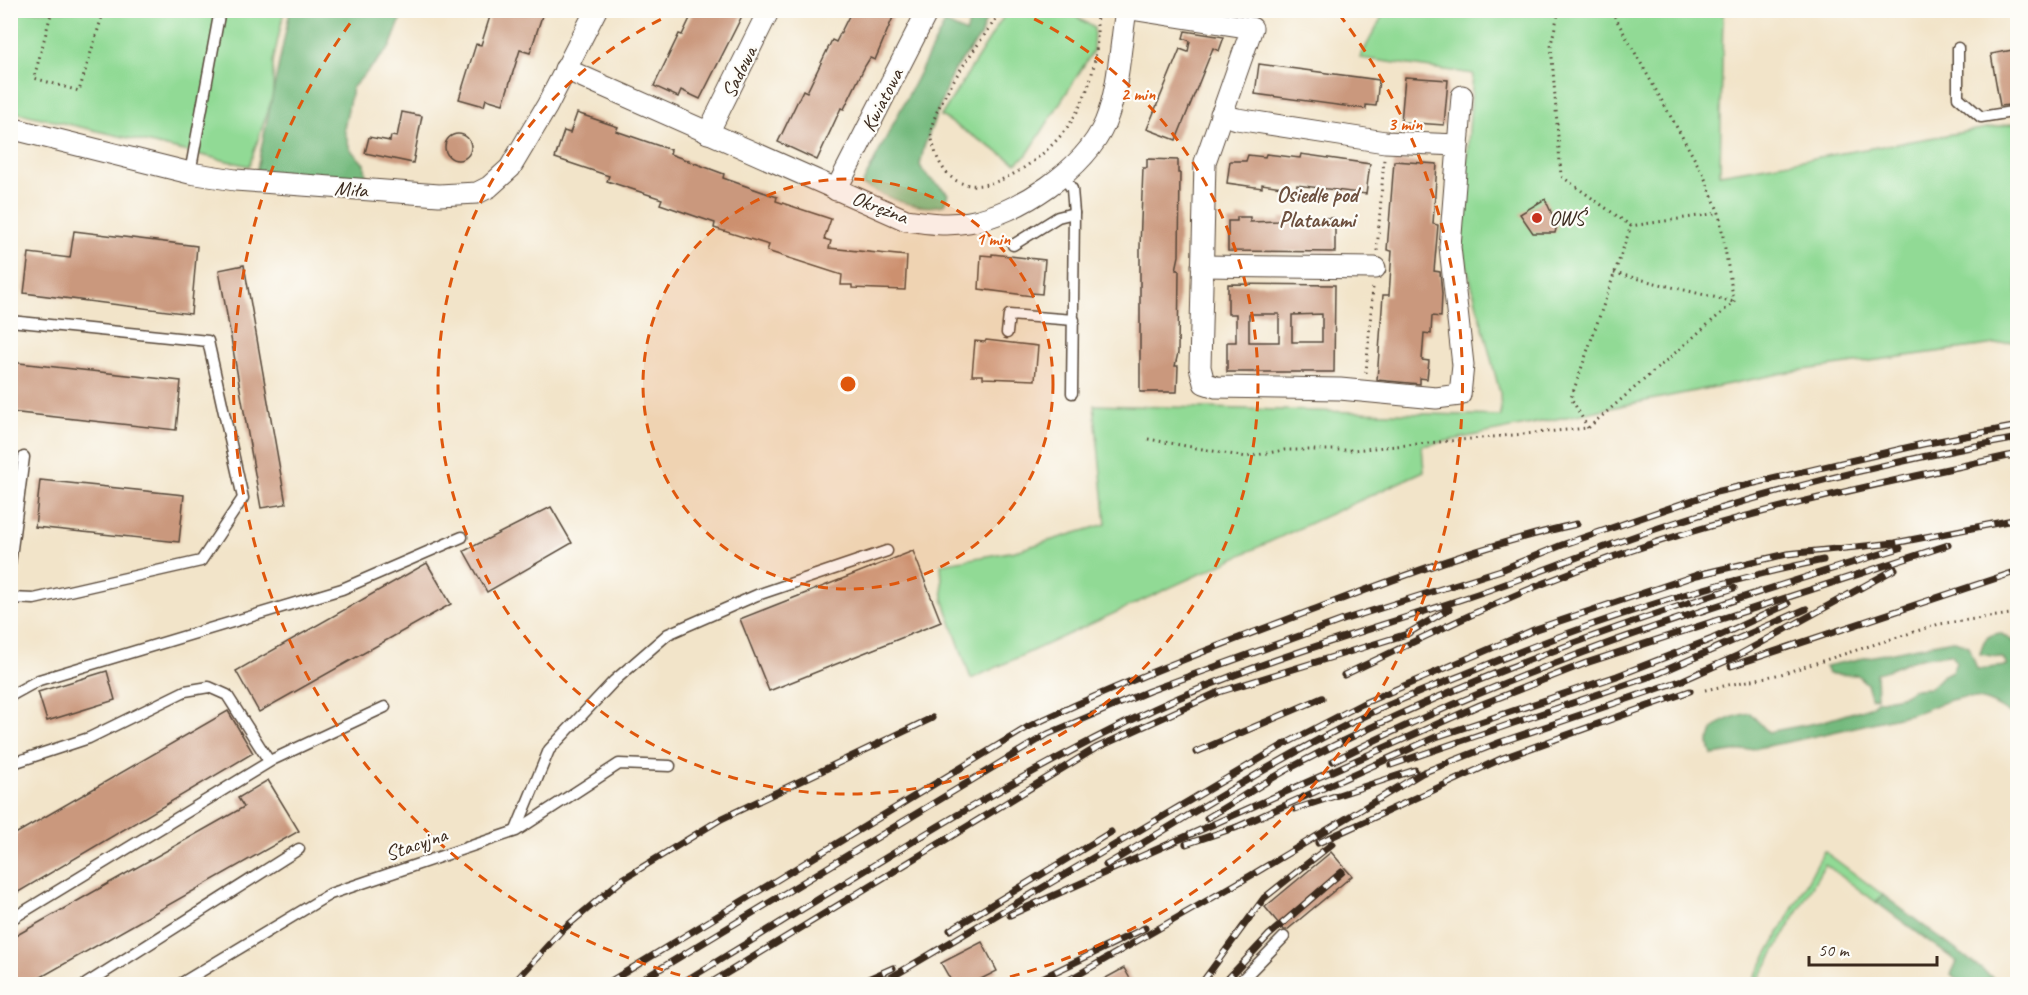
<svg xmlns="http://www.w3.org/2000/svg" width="2028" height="995" font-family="Caveat,sans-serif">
<rect width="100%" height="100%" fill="#fdfcf7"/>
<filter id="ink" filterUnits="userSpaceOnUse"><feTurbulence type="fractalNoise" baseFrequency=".0167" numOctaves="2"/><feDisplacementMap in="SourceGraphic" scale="12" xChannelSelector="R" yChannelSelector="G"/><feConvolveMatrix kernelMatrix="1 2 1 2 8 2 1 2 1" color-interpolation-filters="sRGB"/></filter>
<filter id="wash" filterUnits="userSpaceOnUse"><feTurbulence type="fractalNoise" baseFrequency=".008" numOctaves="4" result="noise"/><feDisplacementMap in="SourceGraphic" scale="24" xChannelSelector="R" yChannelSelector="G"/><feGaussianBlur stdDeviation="1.35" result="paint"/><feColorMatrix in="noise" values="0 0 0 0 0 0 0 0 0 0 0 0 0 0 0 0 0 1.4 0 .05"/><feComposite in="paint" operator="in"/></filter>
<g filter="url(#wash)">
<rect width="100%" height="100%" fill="#f2e4c9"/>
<g fill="#91da95" stroke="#66825a" stroke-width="1.5">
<path d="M11,11H284L273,62V96L249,166L11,111Z"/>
<path d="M1007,11H1068L1094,28L1093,51L1027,155L1016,163L941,116Z"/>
<path d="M1385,11H1723L1720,174L2017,123V341L1789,372L1422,446L1424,471L971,679L943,599L941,564L1015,551L1106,524L1094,405L1501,416L1500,393L1461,244L1473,74L1360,58Z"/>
<path d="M1824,851L1883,895L1876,902L1825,864L1756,984H1751Z"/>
</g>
<g fill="#74ba7e" stroke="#58724e" stroke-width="1.5">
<path d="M290,11H404L390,47L352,88L344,129L350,149L365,165L366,179L255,178Z"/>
<path d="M973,11H989L980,37L953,71L924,147L920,165C925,179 938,183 948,194L944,205C914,212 889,197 862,185L945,23L966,33Z"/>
<path d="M2000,633L2017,644V719C2004,709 1990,700 1973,698C1951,695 1931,709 1911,714C1846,729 1779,746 1712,755C1700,727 1727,717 1750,713L1768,732L1821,722L1870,707L1877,701L1905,695L1913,689L1930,688L1942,676L1952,671L1956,662L1952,654C1938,655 1925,656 1913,660C1900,664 1890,671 1876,673L1877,697L1871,698L1867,684L1857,675L1828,674L1825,666L1952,640L1969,646L1977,669L2007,666L2003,658L1980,654C1983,640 1986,635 2000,633Z"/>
<path d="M1883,895L2001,984H1962L1951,974L1957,962L1876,902Z"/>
</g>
<g id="blocks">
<g fill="#ca987d" fill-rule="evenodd">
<path d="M492,10H544L530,53L520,50L503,104L486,99L484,106L459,99L476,44L481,45Z"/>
<path d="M694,10H745L700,99L681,90L678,97L654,86L679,34L682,35Z"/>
<path d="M852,10H896L875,60L870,58L865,66L844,109L841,108L817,160L778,142L803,90L807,92L832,40L836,42Z"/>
<path d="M1185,31L1224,37L1219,51L1213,48L1176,140L1147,129L1180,49L1188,52L1190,41L1183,38Z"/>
<path d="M2018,49V104L2000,106L1991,54Z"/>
<path d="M1259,64L1379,80L1376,106L1366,105V109L1255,94Z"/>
<path d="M1405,77L1448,80L1444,125L1401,122Z"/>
<path d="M402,112L422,116L413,163L365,153L369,137L390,141L391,136L397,137Z"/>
<path d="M577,113L618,127L616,131L671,150L670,154L724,174L723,178L777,197L776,201L831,219L824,239L831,241L829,248L907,256L905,290L852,288V285H841L842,275L767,251L769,245L714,228L715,223L660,204L662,199L607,181L609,176L555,158L564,131L570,133Z"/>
<circle cx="458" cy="147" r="13"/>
<path d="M1266,154L1300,158L1301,154L1370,164L1366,194L1297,185L1296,189L1262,184V188L1227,183L1230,161H1246L1248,155L1265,157Z"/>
<path d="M1147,159L1178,160V173H1180L1179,256L1176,270H1179L1178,353L1175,366H1178L1177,392H1140V247L1143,168H1147Z"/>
<path d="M1394,161L1437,164L1433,224L1438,225L1434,271L1440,272L1442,294L1441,317L1432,316L1431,334L1424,333L1422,360L1429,361L1427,379L1420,378V384L1377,380L1383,295H1389L1392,251L1387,250Z"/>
<path d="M1545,199L1557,225L1555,233H1533L1520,214Z"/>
<path d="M1237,217H1250V222L1280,221V218H1293V221L1322,222V218H1335V252L1228,251V221H1237Z"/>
<path d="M74,231L197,246L191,314L24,293L29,253L70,258Z"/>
<path d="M992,254L1045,260L1042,294L1032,293V296L979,289L981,255L992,256Z"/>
<path d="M244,265L286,504L261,508L219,270Z"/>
<path d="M1228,284L1335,285L1334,372H1227V342H1236V314H1228ZM1249,314H1279V342H1249ZM1322,314V342H1292V315Z"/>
<path d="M986,340L1038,346L1035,380L983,378V375H972L975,341L985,342Z"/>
<path d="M10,362L181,381L176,430L10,412Z"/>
<path d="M40,480L184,495L179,542L35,527Z"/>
<path d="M551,507L572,543L487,592L464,551Z"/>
<path d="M913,551L941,622L769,691L740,619Z"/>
<path d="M427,563L451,604L259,712L236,671Z"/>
<path d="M107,671L115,700L47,721L38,692Z"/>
<path d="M228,711L253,753L10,897V837Z"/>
<path d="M268,780L299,831L29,984H10V939L244,807L238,798Z"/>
<path d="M1331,852L1352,876L1287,930H1284L1265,907Z"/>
<path d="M982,942L997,971L971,984H953L941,963Z"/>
<path d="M1124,968L1133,984H1095Z"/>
</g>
</g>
</g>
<g filter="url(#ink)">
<use href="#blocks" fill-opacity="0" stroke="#564638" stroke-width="1.5"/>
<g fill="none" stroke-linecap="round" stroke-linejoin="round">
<g stroke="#564638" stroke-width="13">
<g id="lane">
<path d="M1958,48V97L1981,117L2018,111"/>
<path d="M190,173L220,10"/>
<path d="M1063,176L1072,189L1074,213L1072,393"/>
<path d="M1013,245L1058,217L1074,213"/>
<path d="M10,321L208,341L243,498L201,561L34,599L10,598"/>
<path d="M1007,333L1009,315L1074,320"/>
<path d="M10,564L24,457"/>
<path d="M10,696L39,680L342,589L462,537"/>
<path d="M10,764L89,738L185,691L209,687L227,695L269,761"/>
<path d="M516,830L549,750L614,681L668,634L757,595L887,551"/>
<path d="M10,920L274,759L385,707"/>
<path d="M86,984L299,849"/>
<path d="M180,984L330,894L516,831L619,764L670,766"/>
<path d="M1238,984L1284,937"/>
</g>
</g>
<g stroke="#564638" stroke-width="23">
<g id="street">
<path d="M1137,10L1252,28L1205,162L1200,367L1204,383L1216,387L1340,389L1436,398L1460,395L1463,365L1450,247L1462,96"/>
<path d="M565,69L906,220C927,223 947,226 969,222C1018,214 1085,169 1105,123C1119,89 1120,47 1126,10"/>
<path d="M1221,114L1237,119L1385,142L1458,145"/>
<path d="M10,128L190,173L235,180L439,195L477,193L489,187L510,168L547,106L596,10"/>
<path d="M708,133L769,10"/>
<path d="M836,190L928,10"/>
<path d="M1202,266L1375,268"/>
</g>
</g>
<g stroke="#564638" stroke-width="3" stroke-dasharray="1.5 4.5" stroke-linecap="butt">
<path d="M52,10L34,78L79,91L104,10"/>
<path d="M186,10L205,15"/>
<path d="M1002,10C980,43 948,82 934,119C929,132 932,141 936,154C962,226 1052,157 1074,117C1093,85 1100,49 1096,12"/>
<path d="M1094,10L1106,17"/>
<path d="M1559,10L1551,44L1561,176L1631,226L1719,213"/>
<path d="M1377,251L1384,159"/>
<path d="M1614,273L1734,302"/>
<path d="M1366,373L1373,287"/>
<path d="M1588,428L1571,398L1631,226"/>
<path d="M1148,439L1246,457L1284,450H1353L1588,428L1734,302L1719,213L1703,174L1611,10"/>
<path d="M1705,690L1781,674L1939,624L2018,613"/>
</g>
<use href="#lane" stroke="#fff" stroke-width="10"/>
<use href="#street" stroke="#fff" stroke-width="21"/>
<g stroke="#3b2a1e" stroke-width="7">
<g id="rail">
<path d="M1731,666L2018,571"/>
<path d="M1344,675C1416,641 1488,605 1562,576C1704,519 1868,486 2018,454"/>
<path d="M1196,752L1322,698"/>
<path d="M1333,761C1513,669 1707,607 1900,548"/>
<path d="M1391,765L1657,674L1806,609"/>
<path d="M1295,809L1415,770"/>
<path d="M1207,818C1236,801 1264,782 1294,766C1434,692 1583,637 1734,588"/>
<path d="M1235,828L1436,737L1617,676L1712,639L1788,604"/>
<path d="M1318,843L1503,758L1690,691"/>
<path d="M1186,844L1243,825"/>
<path d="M1106,865C1194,813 1281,756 1373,712C1403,698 1435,686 1465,674C1581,625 1699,585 1823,560"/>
<path d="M1010,915L1480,705L1586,663L1948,545"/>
<path d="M950,930L1111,832"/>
<path d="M513,984L561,931L623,879L721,819L932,718"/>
<path d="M606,984L1028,727C1120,683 1214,647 1310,611C1397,578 1485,544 1577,524"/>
<path d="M635,984L1048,734L1149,691L1346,619L1501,570L1562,545L1716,492L1923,444L2018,426"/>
<path d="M680,984C836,890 989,788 1154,709C1256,661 1365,632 1471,596C1540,573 1607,544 1677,522C1788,486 1903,459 2018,438"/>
<path d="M709,984L1096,748L1219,692L1407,634L1449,609"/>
<path d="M857,984L893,968"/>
<path d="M880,984L1285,744L1362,704L1536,629L1697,575L1787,554L1895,543L2018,519"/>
<path d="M1030,984L1145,928"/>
<path d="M1062,984L1250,876L1422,773L1501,742L1683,680L1737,656L1895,569"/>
<path d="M1201,984L1264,898L1332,844"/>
<path d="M1223,984L1269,935L1342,872"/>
</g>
</g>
<use href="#rail" stroke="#fdfcf7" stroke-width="4.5" stroke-dasharray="14" stroke-linecap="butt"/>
</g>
</g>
<circle cx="848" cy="384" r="205" fill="#df570d" fill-opacity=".12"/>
<g fill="none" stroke="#df570d" stroke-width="3" stroke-dasharray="10 8">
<circle cx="848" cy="384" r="205"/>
<path d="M1018 11A410 410 0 1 1 678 11"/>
<path d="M715 984A615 615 0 0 1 357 14M1339 14A615 615 0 0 1 981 984"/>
</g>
<circle fill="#c8321e" stroke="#fdfcf7" stroke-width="2" cx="1537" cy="218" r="6"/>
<g text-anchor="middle" stroke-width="4.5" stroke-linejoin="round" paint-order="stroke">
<g font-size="21" fill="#3b2a1e" stroke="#fdfcf7">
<text transform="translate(739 72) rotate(-64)" y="7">Sadowa</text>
<text transform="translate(882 100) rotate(-63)" y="7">Kwiatowa</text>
<text transform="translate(351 189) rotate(4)" y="7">Miła</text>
<text transform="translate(880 207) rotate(21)" y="7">Okrężna</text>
<text transform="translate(416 844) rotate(-19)" y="7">Stacyjna</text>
</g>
<g font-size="21" fill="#3b2a1e" stroke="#fdfcf7" text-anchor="start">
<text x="1549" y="225">OWŚ</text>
</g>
<g font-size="22" font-weight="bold" fill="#6d503f" stroke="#fdfcf7">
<text x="1317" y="202">Osiedle pod<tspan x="1317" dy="25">Platanami</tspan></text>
</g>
</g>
<circle cx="848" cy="384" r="9" fill="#df570d" stroke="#fdfcf7" stroke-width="3"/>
<g font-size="18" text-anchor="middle" font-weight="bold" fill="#df570d" stroke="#fdfcf7" stroke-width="4.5" stroke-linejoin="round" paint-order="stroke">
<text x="1138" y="100">2 min</text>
<text x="1405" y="130">3 min</text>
<text x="993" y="245">1 min</text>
</g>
<rect width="2028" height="995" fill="none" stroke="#fdfcf7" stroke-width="36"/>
<path d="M1809 956v9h128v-9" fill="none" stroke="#3b2a1e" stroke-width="3"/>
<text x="1818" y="956" font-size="18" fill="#3b2a1e" stroke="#fdfcf7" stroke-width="4.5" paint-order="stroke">50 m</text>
</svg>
